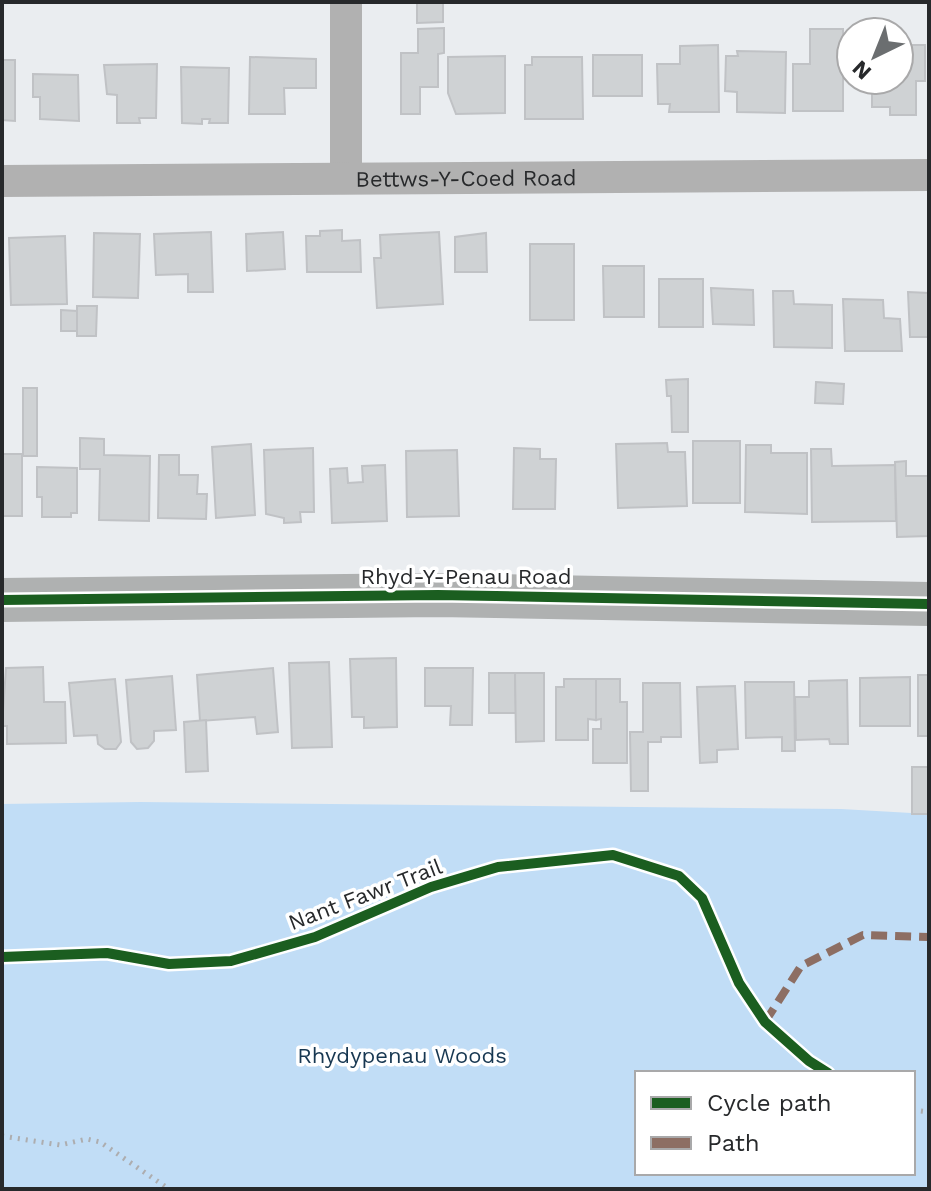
<svg xmlns="http://www.w3.org/2000/svg" width="931" height="1191" font-family="'Work Sans',sans-serif">
<rect width="100%" height="100%" fill="#eaedf0"/>
<path fill="#c1ddf6" fill-rule="evenodd" d="M140,802L841,809L929,814V1189H2V804ZM637,1073H913V1173H637Z"/>
<g fill="#cfd2d4" stroke="#c0c2c5" stroke-width="2">
<path d="M417,2H443V22L417,23Z"/>
<path d="M444,28V53L438,54V87H420V114H401V53H418V29Z"/>
<path d="M810,29H843V111H793V64H810Z"/>
<path d="M718,45L719,112H669L670,104H658L657,64H680V46Z"/>
<path d="M899,45H925V81H916V115H890V107H872V88H860V80H899Z"/>
<path d="M737,51L786,52L785,113L737,112V92L725,91L726,56H738Z"/>
<rect x="593" y="55" width="49" height="41"/>
<path d="M505,56V113L456,114L448,93V57Z"/>
<path d="M250,57L316,59V88H284L285,114H249Z"/>
<path d="M532,57H582L583,119H525V65H532Z"/>
<path d="M2,60H15V121L2,120Z"/>
<path d="M157,64L156,118H139L140,123H117V95L107,94L104,65Z"/>
<path d="M181,67L229,68L228,123H209L210,119H202V124L182,123Z"/>
<path d="M33,74L78,75L79,121L40,119V97H33Z"/>
<path d="M342,230V241L360,240L361,272H307L306,236H320V231Z"/>
<path d="M211,232L213,292H188V274L156,275L154,234Z"/>
<path d="M283,232L285,269L247,271L246,234Z"/>
<path d="M439,232L443,304L377,308L374,258H381L380,235Z"/>
<path d="M94,233L140,234L138,298L93,297Z"/>
<path d="M486,233L487,272H455V237Z"/>
<path d="M65,236L67,304L11,305L9,238Z"/>
<rect x="530" y="244" width="44" height="76"/>
<path d="M603,266H644V317H604Z"/>
<rect x="659" y="279" width="44" height="48"/>
<path d="M711,288L753,290L754,325L713,324Z"/>
<path d="M773,291H793L794,304L832,305V348L774,347Z"/>
<path d="M908,292L929,293V337H910Z"/>
<path d="M843,299L883,300L884,318L900,319L902,351H845Z"/>
<path d="M77,306H97L96,336H77Z"/>
<path d="M61,310L77,311V331H61Z"/>
<path d="M688,379V432H672L671,396H667L666,380Z"/>
<path d="M816,382L844,384L843,404L815,403Z"/>
<rect x="23" y="388" width="14" height="68"/>
<path d="M80,438L104,439V455L150,456L149,521L99,520L100,469H80Z"/>
<rect x="693" y="441" width="47" height="62"/>
<path d="M667,443L668,452H685L687,506L618,508L616,444Z"/>
<path d="M251,444L255,515L216,518L212,447Z"/>
<path d="M746,445H771V453H807V514L745,512Z"/>
<path d="M313,448L314,512H300L301,522L284,523V518L266,514L264,450Z"/>
<path d="M514,448L540,449V459H556L555,509H513Z"/>
<path d="M811,449H831L832,466L895,465L896,521L812,522Z"/>
<path d="M457,450L459,516L407,517L406,451Z"/>
<rect x="2" y="454" width="20" height="62"/>
<path d="M159,455H179V475H198L197,494H207L206,519L158,518Z"/>
<path d="M906,461V476H929V536L897,537L895,462Z"/>
<path d="M385,465L387,521L332,523L330,469L347,468L348,483L363,482L362,466Z"/>
<path d="M37,467L77,468V513H71V517H42V497H37Z"/>
<path d="M396,658L397,727L364,728V717H352L350,659Z"/>
<path d="M329,662L332,747L292,748L289,663Z"/>
<path d="M43,667L44,702H65L66,743L7,744V726H2L6,668Z"/>
<path d="M273,668L278,732L257,734L255,717L200,721L197,675Z"/>
<path d="M425,668H473L472,725H450L451,706H425Z"/>
<path d="M489,673H515L516,713H489Z"/>
<path d="M515,673H544V741L516,742Z"/>
<rect x="918" y="675" width="11" height="61"/>
<path d="M172,676L176,730L154,731V741L148,748L137,749L131,742L126,680Z"/>
<path d="M910,677V726H860V678Z"/>
<path d="M115,679L121,742L116,749H105L98,744L97,735L74,736L69,683Z"/>
<path d="M564,679H596V720L588,719V740H556V687H564Z"/>
<path d="M596,679H620V702H627V763H593V729H601V719L596,720Z"/>
<path d="M847,680L848,744H830L829,739L796,740L795,697H809V681Z"/>
<path d="M745,682H794L795,751H782V737L746,738Z"/>
<path d="M643,683H680L681,737H661V742H648V791H631L630,732H643Z"/>
<path d="M735,686L738,749L717,750V762L700,763L697,687Z"/>
<path d="M206,720L208,771L186,772L184,722Z"/>
<rect x="912" y="767" width="17" height="47"/>
</g>
<g fill="none" stroke-linecap="round" stroke-linejoin="round">
<g stroke="#adadaf" stroke-width="5" stroke-dasharray="2 6" stroke-linecap="butt">
<path d="M2,957L107,953L169,964L231,961L315,937L431,887L498,867L613,855L679,876L702,898L739,983L765,1022L809,1061L828,1073"/>
<path d="M913,1110L929,1112"/>
<path d="M2,1136L60,1145L87,1139L100,1142L169,1189"/>
</g>
<g stroke="#b1b1b1" stroke-width="32">
<path d="M346,2V177"/>
<path id="s1" d="M2,181L929,175"/>
</g>
<path stroke="#afb1b1" stroke-width="44" d="M2,600L438,595L929,604"/>
<path stroke="#8d6e63" stroke-width="8" stroke-dasharray="16 8" stroke-linecap="butt" d="M765,1022L801,966L863,935L929,937"/>
<g stroke="#fff" stroke-width="15">
<g id="cycleway">
<path d="M2,600L438,595L929,604"/>
<path d="M2,957L107,953L169,964L231,961L315,937L431,887L498,867L613,855L679,876L702,898L739,983L765,1022L809,1061L828,1073"/>
</g>
</g>
<use href="#cycleway" stroke="#1b5e20" stroke-width="10"/>
</g>
<g text-anchor="middle" stroke-width="7" stroke-linejoin="round" paint-order="stroke">
<g font-size="22" fill="#27292b" stroke="#fff">
<text dy="8" stroke="none"><textPath href="#s1" startOffset="464">Bettws-Y-Coed Road</textPath></text>
<text x="466" y="584">Rhyd-Y-Penau Road</text>
<text transform="translate(365 894) rotate(-21)" y="8">Nant Fawr Trail</text>
</g>
<g font-size="22" fill="#173751" stroke="#fff">
<text x="402" y="1063">Rhydypenau Woods</text>
</g>
</g>
<rect width="931" height="1191" fill="none" stroke="#27292b" stroke-width="8"/>
<rect x="635" y="1071" width="280" height="104" fill="#ffffff" stroke="#a9a9aa" stroke-width="2"/>
<rect x="651" y="1097" width="40" height="12" fill="#1b5e20" stroke="#a9a9aa" stroke-width="2"/>
<text x="707" y="1111" font-size="24" fill="#27292b">Cycle path</text>
<rect x="651" y="1137" width="40" height="12" fill="#8d6e63" stroke="#a9a9aa" stroke-width="2"/>
<text x="707" y="1151" font-size="24" fill="#27292b">Path</text>
<g transform="translate(875 56) rotate(223)"><circle r="38" fill="#ffffff" stroke="#a9a9aa" stroke-width="2"/>
<path d="M0-6L14 30L0 20L-14 30Z" fill="#6b6e70"/>
<text y="-12" font-size="22" font-weight="bold" text-anchor="middle" fill="#27292b">N</text>
</g>
</svg>
